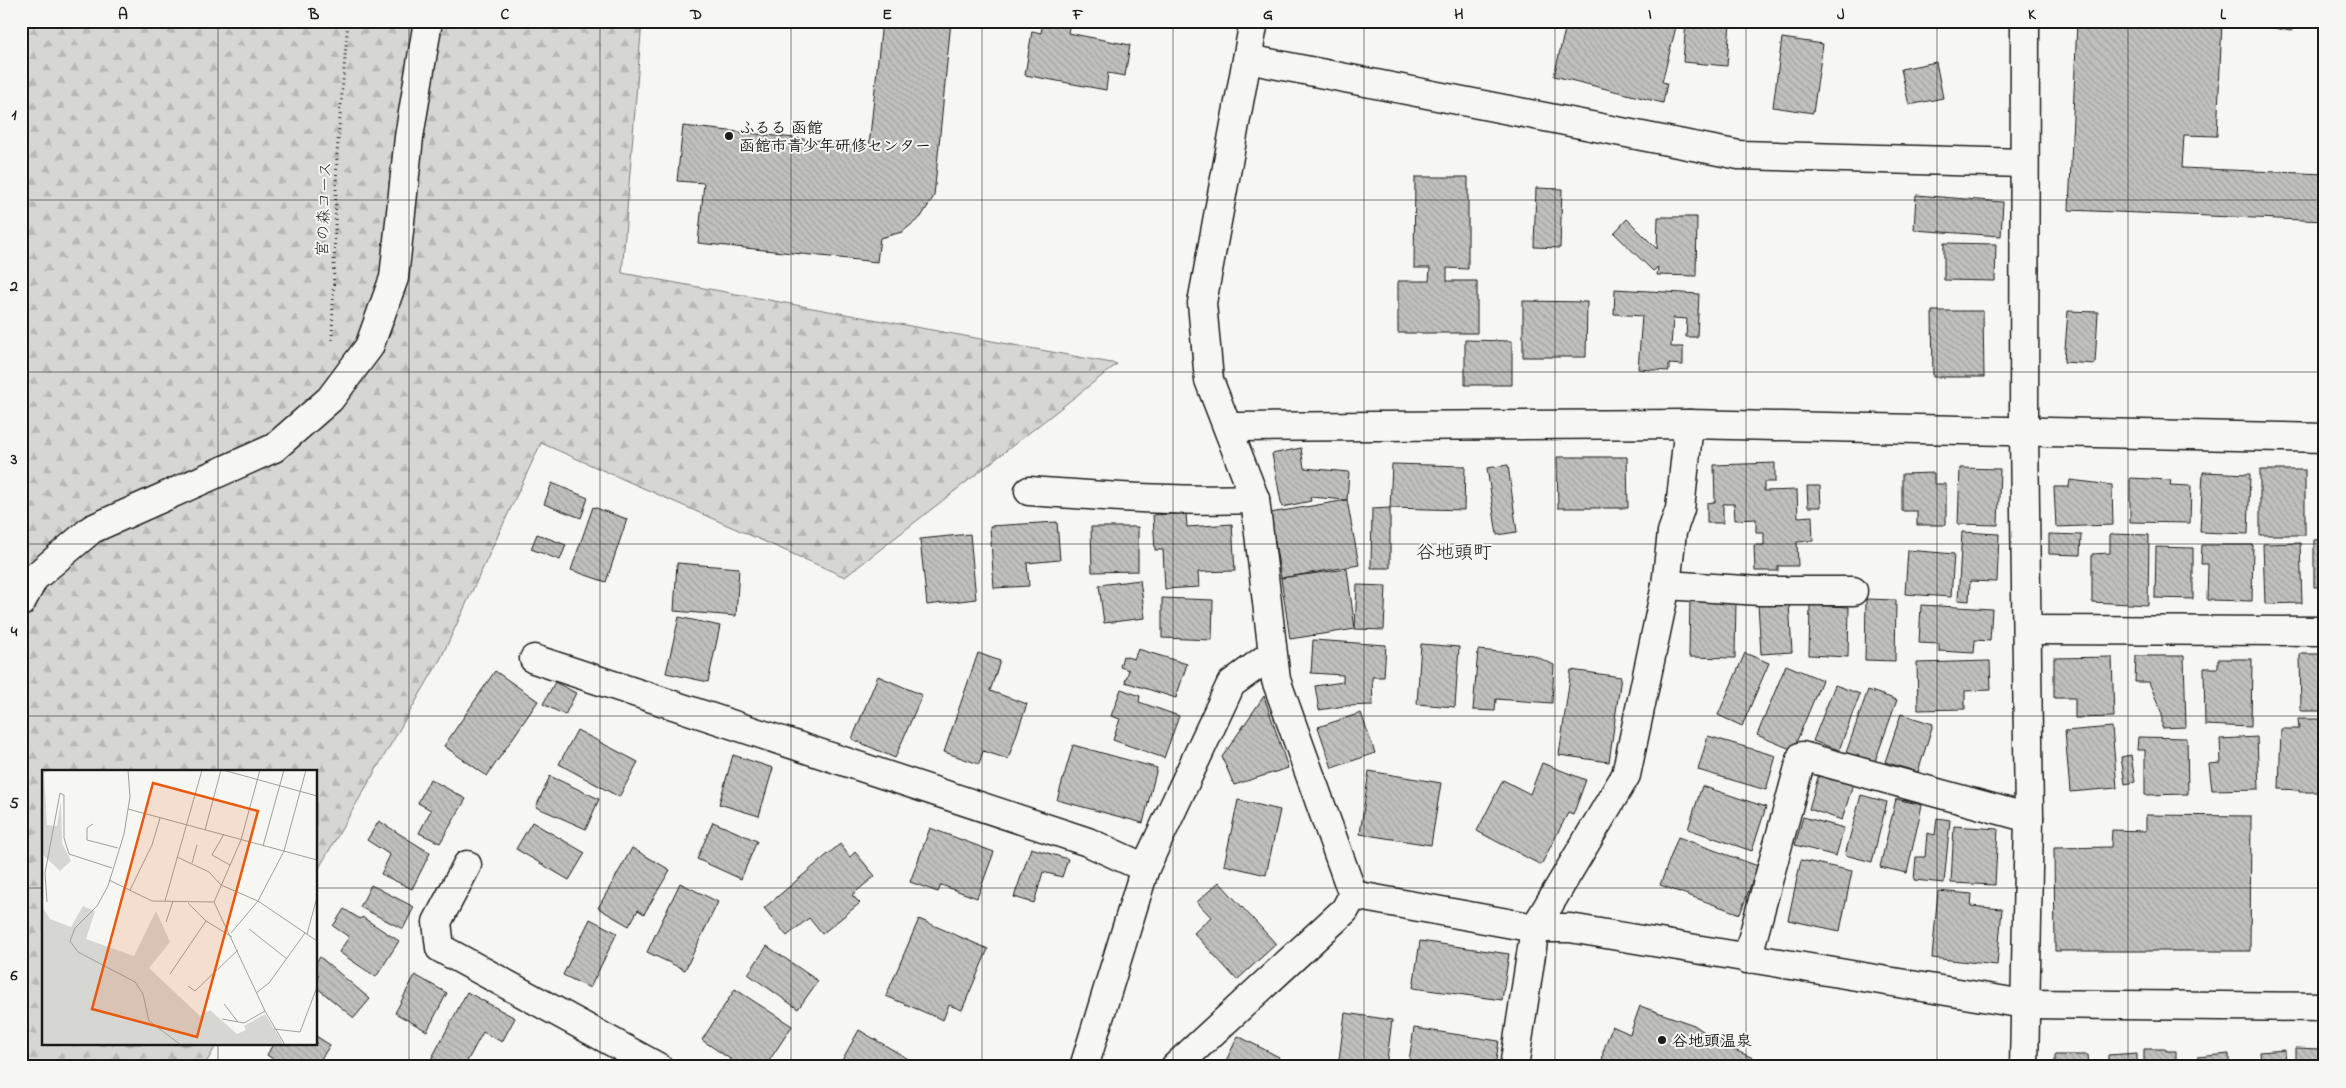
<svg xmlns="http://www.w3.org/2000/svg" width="2346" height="1088" font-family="'Indie Flower','Klee One',sans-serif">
<defs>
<pattern id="forest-firs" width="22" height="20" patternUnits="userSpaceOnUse" patternTransform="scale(1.25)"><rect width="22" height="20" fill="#d6d6d2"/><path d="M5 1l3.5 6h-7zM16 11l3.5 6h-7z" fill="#b7b7b4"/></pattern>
<pattern id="building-back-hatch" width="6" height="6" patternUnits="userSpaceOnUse" patternTransform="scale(1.25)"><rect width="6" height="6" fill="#c0c0bd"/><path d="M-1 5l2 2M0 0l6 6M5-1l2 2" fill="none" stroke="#a4a4a2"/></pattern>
</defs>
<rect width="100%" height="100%" fill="#f6f6f2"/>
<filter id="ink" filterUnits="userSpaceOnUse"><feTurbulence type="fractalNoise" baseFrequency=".02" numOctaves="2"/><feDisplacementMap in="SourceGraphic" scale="10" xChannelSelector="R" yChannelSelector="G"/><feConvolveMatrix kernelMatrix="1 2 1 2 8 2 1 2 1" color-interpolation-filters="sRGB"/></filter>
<g filter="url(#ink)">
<path fill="url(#forest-firs)" stroke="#797977" d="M21,21H642L622,273L1117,364L845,577L541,443L441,658L316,873V772H44V1044H217L206,1063L211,1067H21Z"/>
<g fill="url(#building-back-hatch)" stroke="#1c1c1c">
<path d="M882,21H951L934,196L921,217L902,232L880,238L877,262L698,243L704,183L677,181L683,126L869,146Z"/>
<path d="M1043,21H1070L1068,33L1130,45L1125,76L1108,73L1106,90L1025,75L1032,31L1041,33Z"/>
<path d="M1567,21H1589L1600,24V21H1617L1633,25L1634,21H1655L1676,27L1662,82L1667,83L1663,103L1554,76Z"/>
<path d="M1686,21H1730L1727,66L1683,62Z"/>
<path d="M2077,21L2222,22L2217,136L2184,135L2182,168L2325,174V221L2069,210Z"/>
<path d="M2246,21H2302L2291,31L2248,23Z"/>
<path d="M1782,38L1823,44L1813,113L1773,107Z"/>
<path d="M1936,62L1943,98L1909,105L1901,69Z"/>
<path d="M1415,177H1468V269L1447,268V281H1477V333H1398V281H1429L1430,268H1414Z"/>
<path d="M1536,188L1562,189L1560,248L1534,247Z"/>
<path d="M1916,195L2003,202L2001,236L1914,230Z"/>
<path d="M1658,217H1697L1696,276L1657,275L1658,267L1653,271L1614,233L1627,219L1657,249Z"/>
<path d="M1944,243L1996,244L1995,281L1944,280Z"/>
<path d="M1615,289L1699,294L1697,337H1686L1687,319L1673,318L1671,347H1683V365L1669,364V371L1638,369L1642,316L1614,314Z"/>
<path d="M1523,301L1587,302L1586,357H1523Z"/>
<path d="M1932,311H1983L1984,377H1933Z"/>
<path d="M2068,311L2098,312L2095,364L2064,362Z"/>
<path d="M1465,340L1512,341V385H1465Z"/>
<path d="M1301,448L1304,468L1349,472L1347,500L1310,497L1311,501L1282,507L1272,454Z"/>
<path d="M1557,457H1627L1628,508H1558Z"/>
<path d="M1775,463V482H1764V491L1797,490L1798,517L1812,516L1813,541L1797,542L1798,566H1778V571H1755L1754,545H1764V532H1756V519L1735,520L1734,504H1723V523H1707V503L1715,502L1714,465Z"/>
<path d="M1392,464L1465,466L1464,510L1390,508Z"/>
<path d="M1508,465L1517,532L1497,535L1487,468Z"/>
<path d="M1960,468L2000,469L1998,525L1958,524Z"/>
<rect x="2260" y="470" width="45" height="65"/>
<path d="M2203,472L2250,474L2248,534L2200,532Z"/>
<path d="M1934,473V484H1946V525H1917V511H1902V474Z"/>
<path d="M2130,478L2171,480L2170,485L2191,486L2190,523L2130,522Z"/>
<path d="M2070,480L2112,485L2113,525L2056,527L2054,487H2069Z"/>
<path d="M552,483L588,498L581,518L544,504Z"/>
<path d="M1807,486H1820L1821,507H1808Z"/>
<path d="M1347,500L1359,565L1281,578L1270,513Z"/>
<path d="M593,507L627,519L606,582L571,570Z"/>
<path d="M1390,508V568H1371L1372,509Z"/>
<path d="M1186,513L1187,527L1232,524L1235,571L1198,572L1199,587L1165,589L1163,550H1155L1153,515Z"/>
<path d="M1057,522L1060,560L1027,563L1029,586L994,588L990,526Z"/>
<path d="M1091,527H1138V571L1092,572Z"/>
<path d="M1962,532L1999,534L1997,582L1970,581L1969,601L1958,600Z"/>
<path d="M537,534L566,545L560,560L531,549Z"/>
<path d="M970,534L976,599L927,605L920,539Z"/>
<path d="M2049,534L2081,535L2080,555L2049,554Z"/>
<path d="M2110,534L2149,535L2148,605L2092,602V554L2110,553Z"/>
<path d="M2325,539V587H2314V540Z"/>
<path d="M2300,543L2302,603L2265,604L2263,544Z"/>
<path d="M2202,545H2253L2252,601L2207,600L2208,564H2201Z"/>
<path d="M2156,547L2193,548V599L2155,598Z"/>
<path d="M1908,550L1954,554L1951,597L1905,594Z"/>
<path d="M677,563L739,568L736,616L674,611Z"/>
<path d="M1347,569L1355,629L1290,639L1281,578Z"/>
<path d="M1140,580L1145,618L1104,623L1099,585Z"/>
<path d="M1357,585L1386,586L1384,630L1355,629Z"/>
<path d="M1690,597L1736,598L1735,658L1689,657Z"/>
<path d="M1162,598L1213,600L1212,640L1162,638Z"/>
<path d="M1866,599L1896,600L1895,661L1865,660Z"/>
<path d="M1789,602L1792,652L1761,654L1758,603Z"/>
<path d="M1810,605L1849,607L1848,657L1809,655Z"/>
<path d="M1921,605L1992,609L1990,641L1975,640L1974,653L1939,651V644L1919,643Z"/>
<path d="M679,617L720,626L708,682L666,673Z"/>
<path d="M1313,640L1386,645L1384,677H1372L1373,705L1344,706L1319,710L1315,686L1343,682V675L1311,673Z"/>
<path d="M1421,644L1459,647L1455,707L1417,704Z"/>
<path d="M1138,649L1187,664L1176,698L1125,682L1129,670L1120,667L1123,656L1134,659Z"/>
<path d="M1478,650L1533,655L1554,665L1552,703L1496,699L1495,711L1473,710Z"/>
<path d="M978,653L1000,661L990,691L1027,704L1008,759L983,751L979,764L944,752Z"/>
<path d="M1745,653L1769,663L1742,726L1718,715Z"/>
<path d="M2300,654H2324L2325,711H2301Z"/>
<path d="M2136,656H2184L2186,727L2162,728V714L2149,682H2135Z"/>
<path d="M2112,657L2114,717L2075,718V698H2054V658Z"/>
<path d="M2218,659H2252L2251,727L2205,725L2204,668H2218Z"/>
<path d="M1990,661L1991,690L1965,691V709L1918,710L1917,663Z"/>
<path d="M1786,665L1822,680L1793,750L1757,735Z"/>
<path d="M1571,670L1621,677L1609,762L1559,755Z"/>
<path d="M495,671L538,701L487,776L444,746Z"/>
<path d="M878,676L922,695L895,758L852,739Z"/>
<path d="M555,682L576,693L565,715L543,704Z"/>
<path d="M1835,685L1860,694L1839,750L1813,741Z"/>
<path d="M1121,689L1140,696L1139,702L1179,716L1164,758L1113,740L1120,719L1111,716Z"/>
<path d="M1868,690L1897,700L1874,764L1846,753Z"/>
<path d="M1264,696L1288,768L1234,785L1222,757Z"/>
<path d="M1361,713L1375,753L1332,768L1318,727Z"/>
<path d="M1901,714L1933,724L1918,772L1885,762Z"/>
<path d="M2298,719H2323L2324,792H2299V790L2279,789L2281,729H2299Z"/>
<path d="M2112,727L2117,788L2070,792L2065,731Z"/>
<path d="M577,730L638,762L619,797L559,764Z"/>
<path d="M1708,736L1776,756L1766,790L1698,770Z"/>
<path d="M2138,737L2187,738L2188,794L2145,795V750H2137Z"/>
<path d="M2257,737L2259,789L2212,790L2209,764L2221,763L2220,739Z"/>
<path d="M1073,745L1157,768L1143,823L1057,800Z"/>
<path d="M733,755L773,768L759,816L719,804Z"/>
<path d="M2131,755L2135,782L2125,784L2121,757Z"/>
<path d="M1542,763L1586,780L1573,815L1568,813L1541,865L1477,831L1503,780L1530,794Z"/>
<path d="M1369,771L1441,783L1431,845L1360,834Z"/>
<path d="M1819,774L1853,784L1842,820L1809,809Z"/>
<path d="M550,776L599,799L586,829L536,807Z"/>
<path d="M430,779L466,799L440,843L419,833L431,810L418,803Z"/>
<path d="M1702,786L1766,807L1752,851L1688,829Z"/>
<path d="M1861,795L1887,802L1872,862L1845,855Z"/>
<path d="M1896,799L1922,805L1907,873L1880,867Z"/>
<path d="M1238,800L1280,810L1266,875L1224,865Z"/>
<path d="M2146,815L2251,816L2250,951H2055L2054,848L2111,847L2112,830L2146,831Z"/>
<path d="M1803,817L1844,828L1836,856L1795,845Z"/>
<path d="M1937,818L1950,820L1944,883L1914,880L1916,857H1925L1927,833L1935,835Z"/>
<path d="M379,821L430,853L412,889L381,874L390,855L367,840Z"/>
<path d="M532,822L585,853L569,880L516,849Z"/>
<path d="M713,822L757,841L741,879L697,859Z"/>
<path d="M1954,826L1998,829L1995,885L1951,883Z"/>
<path d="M930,828L994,852L977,898L941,885L938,892L910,882Z"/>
<path d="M1678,837L1758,866L1740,914L1660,885Z"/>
<path d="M840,844L850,857L855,852L875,876L852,895L860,903L822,934L809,918L787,936L764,908Z"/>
<path d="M632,848L670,870L644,914L638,910L629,926L598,908Z"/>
<path d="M1031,848L1068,859L1062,877L1043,872L1034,903L1014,897Z"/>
<path d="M1801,860L1852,871L1840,931L1788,920Z"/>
<path d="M1219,882L1276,944L1237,980L1194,933L1211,917L1197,902Z"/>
<path d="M680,883L718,902L685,970L647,952Z"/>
<path d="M371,885L414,907L403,929L360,907Z"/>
<path d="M1938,891L1972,894L1971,906L2002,909L1997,965L1932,958Z"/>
<path d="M344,909L360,919L362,917L399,941L376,977L339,952L349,937L333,926Z"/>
<path d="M590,919L617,933L590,988L563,975Z"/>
<path d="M919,919L988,949L962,1010L949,1005L943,1020L886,996Z"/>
<path d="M1420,941L1509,954L1502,1000L1413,988Z"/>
<path d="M767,946L818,981L798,1009L748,974Z"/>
<path d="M320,957L370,999L354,1018L316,987V978L319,975L316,973V962Z"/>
<path d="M415,975L447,993L427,1031L395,1013Z"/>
<path d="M735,989L792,1026L765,1067H742L702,1040Z"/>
<path d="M467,992L515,1018L502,1042L483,1032L464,1067H427Z"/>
<path d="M1640,1006L1694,1025L1725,1046L1765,1063L1763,1067H1602L1603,1052L1612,1026L1630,1034Z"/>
<path d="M1345,1013L1392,1020L1386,1067H1338Z"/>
<path d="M1414,1028L1499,1041L1495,1067H1408Z"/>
<path d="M859,1030L922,1067H849L841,1062Z"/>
<path d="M316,1036L330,1045L316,1067H285L267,1055L273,1044H316Z"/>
<path d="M1238,1036L1279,1057L1274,1067H1223Z"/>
<path d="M2296,1048L2320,1049V1067H2296Z"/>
<path d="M2144,1049H2166V1051H2176V1067H2144Z"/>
<path d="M2285,1050L2286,1067H2261L2260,1052Z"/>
<path d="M2137,1053V1067H2108V1055Z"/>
<path d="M2229,1054V1063H2241V1067H2198L2197,1057Z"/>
<path d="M2055,1055H2088L2089,1067H2055Z"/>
</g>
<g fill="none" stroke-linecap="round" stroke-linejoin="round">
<g stroke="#1c1c1c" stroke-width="31">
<g id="minor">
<path d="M1248,59L1739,155L2024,163"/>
<path d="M1228,427L1689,424L2325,438"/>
<path d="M1029,491C1105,496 1179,502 1255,499"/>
<path d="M1666,585L1760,591H1853"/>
<path d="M21,602L34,578L92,529L274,448L330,399L369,347L394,278L409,137L428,21"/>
<path d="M2027,630L2325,631"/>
<path d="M534,659L1088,842L1145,868"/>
<path d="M467,865L437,922L440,948L658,1067"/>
<path d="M1353,895L1535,928"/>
<path d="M1747,959L1802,756L2029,818"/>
<path d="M1084,1067L1145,868L1231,684L1272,654"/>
<path d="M1175,1067L1345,910L1353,895L1276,680L1255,499L1209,380L1202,303L1254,21"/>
<path d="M1514,1067L1535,928L1626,775L1666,585L1672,532L1680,509L1689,424"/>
<path d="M2024,1067L2029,818L2024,432L2025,21"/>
</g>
</g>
<g stroke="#1c1c1c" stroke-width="31">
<path id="tertiary" d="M1535,928H1570L2024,1004L2325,1007"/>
</g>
<path stroke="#1c1c1c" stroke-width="3" stroke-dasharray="1 4" stroke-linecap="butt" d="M332,340L337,154L348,21"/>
<use href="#minor" stroke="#f6f6f2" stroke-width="28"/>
<use href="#tertiary" stroke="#f6f6f2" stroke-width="28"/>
</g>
</g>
<path fill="none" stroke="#1c1c1c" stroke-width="1" stroke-opacity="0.55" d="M218,21V772M409,21V1067M600,21V1067M791,21V1067M982,21V1067M1173,21V1067M1364,21V1067M1555,21V1067M1746,21V1067M1937,21V1067M2128,21V1067M21,200H2325M21,372H2325M21,544H2325M21,716H2325M21,888H44M316,888H2325M218,1044V1067"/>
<g fill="#1c1c1c" stroke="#f6f6f2" stroke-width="2">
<circle cx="729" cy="136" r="5"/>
<circle cx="1662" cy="1040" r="5"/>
</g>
<g text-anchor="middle" stroke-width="4" stroke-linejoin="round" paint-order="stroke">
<g font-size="16" font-weight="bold" fill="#1c1c1c" stroke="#f6f6f2" text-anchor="start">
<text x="739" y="133">ふるる 函館<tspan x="739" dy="18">函館市青少年研修センター</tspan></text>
<text x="1672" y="1046">谷地頭温泉</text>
</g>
<g font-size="16" fill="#1c1c1c" stroke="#f6f6f2">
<text transform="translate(323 209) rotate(-88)" y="6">宮の森コース</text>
</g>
<g font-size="19" fill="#1c1c1c" stroke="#f6f6f2">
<text x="1454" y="558">谷地頭町</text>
</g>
</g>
<g transform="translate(42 770)">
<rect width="275" height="275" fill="#f6f6f2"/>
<path d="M0,0H10L2,3L5,55L15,56L19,31L20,73L29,91L18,101L0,84ZM41,136L53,141L44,169L92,186L114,141L128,172L107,198L158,246L168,240L195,264L204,260L202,256L223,244L242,275H0V137L8,149L29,157Z" fill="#d6d6d2"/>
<path fill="none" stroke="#9f9f9c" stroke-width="1" d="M86,0L88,27L82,64L66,116L55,136L33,158L28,171L36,182L93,212L101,224L107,251L139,275M181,0L275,26M86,39L275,90M51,54L45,58V70L76,78M163,60L179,0M182,64L170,85L188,95M221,76L242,0M135,87L167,102L179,115L216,131L275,171M150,93L155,75M67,110L110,131L172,132M88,120L110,75L118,48M123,131L160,0M5,132L3,103L18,23L22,25V68L27,84L70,98M172,132L223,241L243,275M172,132L199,70L218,0M146,133L164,151L190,167M124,152L131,131M207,159L245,189M189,163L216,131L242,81L264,0M265,164L275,127M128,204L164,151M146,216L153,221L196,180M214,223L227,213L263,163M182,234L196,252M180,249L202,253L223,241M232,259L258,262L275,217"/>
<path fill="#e8590c" fill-opacity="0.15" stroke="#e8590c" stroke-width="2.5" d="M111,13L216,41L155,267L50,239Z"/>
<rect width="275" height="275" fill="none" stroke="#1c1c1c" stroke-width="2.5"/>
</g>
<rect width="2346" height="1088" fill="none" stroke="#f6f6f2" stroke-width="55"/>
<rect x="28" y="28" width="2290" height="1032" fill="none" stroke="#1c1c1c" stroke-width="2"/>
<g font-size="16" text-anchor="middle" font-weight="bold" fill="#1c1c1c">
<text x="123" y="19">A</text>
<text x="314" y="19">B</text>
<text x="505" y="19">C</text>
<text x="696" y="19">D</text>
<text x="887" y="19">E</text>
<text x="1078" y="19">F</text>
<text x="1268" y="19">G</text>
<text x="1459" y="19">H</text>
<text x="1650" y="19">I</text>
<text x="1841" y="19">J</text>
<text x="2032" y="19">K</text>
<text x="2223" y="19">L</text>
<text x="14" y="119">1</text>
<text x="14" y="291">2</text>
<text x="14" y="464">3</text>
<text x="14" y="636">4</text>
<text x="14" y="808">5</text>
<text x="14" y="980">6</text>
</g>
</svg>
